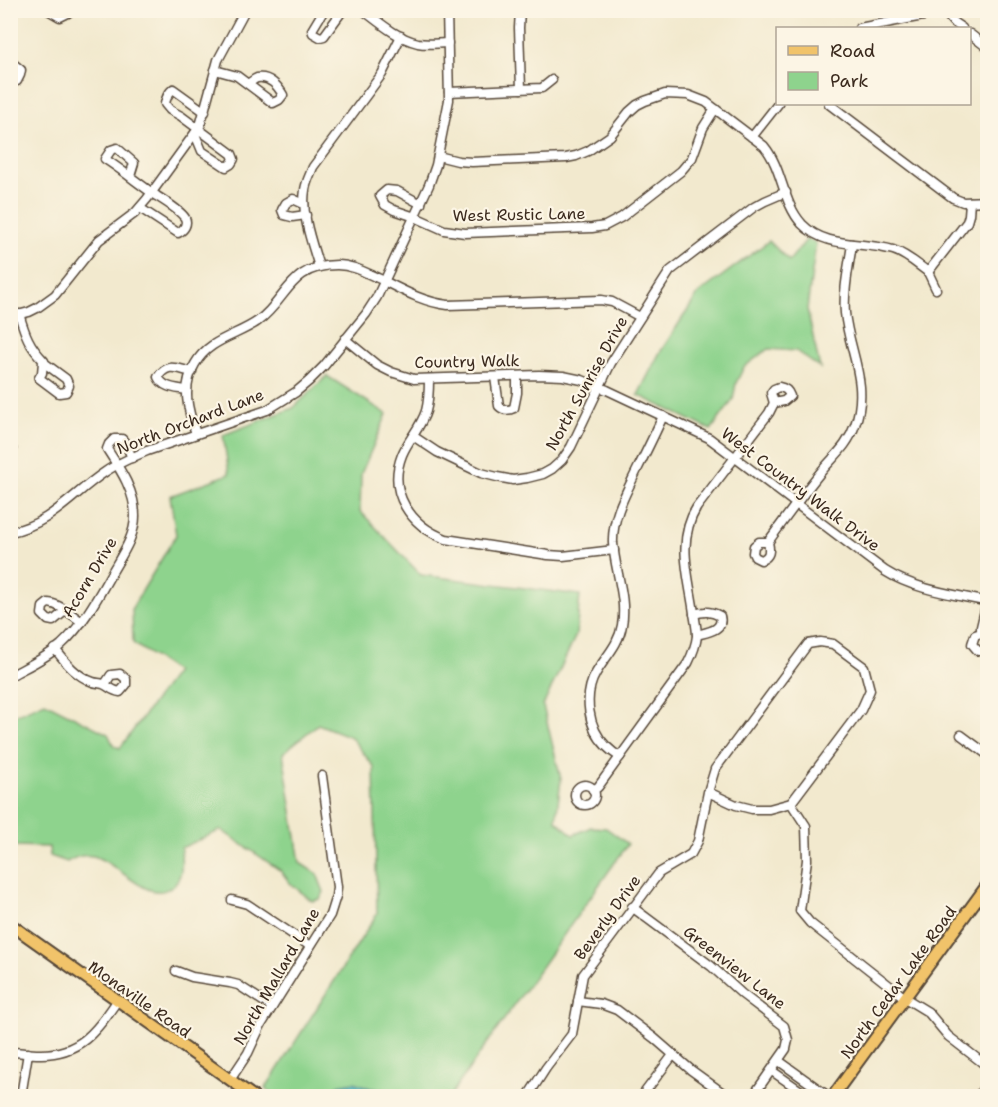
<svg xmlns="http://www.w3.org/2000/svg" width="998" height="1107" font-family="'Shantell Sans',sans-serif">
<rect width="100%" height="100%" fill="#fcf5e5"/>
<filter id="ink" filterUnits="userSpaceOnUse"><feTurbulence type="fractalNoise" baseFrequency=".0167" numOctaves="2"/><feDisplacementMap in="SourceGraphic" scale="12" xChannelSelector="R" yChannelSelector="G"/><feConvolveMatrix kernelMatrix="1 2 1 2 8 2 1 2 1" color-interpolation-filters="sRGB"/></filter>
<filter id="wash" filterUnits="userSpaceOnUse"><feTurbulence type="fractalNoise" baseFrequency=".008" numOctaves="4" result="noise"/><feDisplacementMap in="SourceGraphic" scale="24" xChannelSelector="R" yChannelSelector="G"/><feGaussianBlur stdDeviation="1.35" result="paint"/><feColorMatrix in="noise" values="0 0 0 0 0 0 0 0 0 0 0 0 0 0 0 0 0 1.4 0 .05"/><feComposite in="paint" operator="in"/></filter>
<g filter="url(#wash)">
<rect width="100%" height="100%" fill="#f2e9ce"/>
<g fill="#8ed38d" stroke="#647e56" stroke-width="1.5">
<path d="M807,239L816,243L807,309L820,368L796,351L768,349L744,367L736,383L733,400L711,430L638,395L659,354L698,294L769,241L789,261Z"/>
<path d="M327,376L387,414L361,474L360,511L421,575L580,595L576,635L543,706L561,779L556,820L573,835L591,827L606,828L628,844L450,1096H275L265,1089L377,914L374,767L351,737L318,724L283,753L300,863L317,874L324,892L320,899L312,901L290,883L281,871L221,830L181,848C181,855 182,864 181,871C180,877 176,884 171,887C148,905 118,862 93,856C83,854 76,857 67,862L50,856L49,847L14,846L10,832V717L45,702L108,734L114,746L120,748L176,672L133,643L132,608L176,535L170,496L229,474L223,435L293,408Z"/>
</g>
<path fill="#45b4bf" stroke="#406f6e" stroke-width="1.5" d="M354,1082L370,1088L428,1096H336L334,1092L339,1085Z"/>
</g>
<g filter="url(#ink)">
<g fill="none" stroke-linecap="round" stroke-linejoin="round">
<g stroke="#564738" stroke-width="11">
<g id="minor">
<path d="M48,10L60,17L68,13L69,10"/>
<path d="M324,10L312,30L313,33L320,37L324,36L343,10"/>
<path d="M363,10C380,23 397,38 418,43C428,45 438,43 448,43"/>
<path d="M520,10L519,28L521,89"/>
<path d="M944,11L953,22L962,28"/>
<path d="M859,28L939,13L944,10"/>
<path d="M970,34L988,48"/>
<path d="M10,61L21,70L20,75L17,81H10"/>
<path d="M215,70L237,76L273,103L279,100L283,95C278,86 269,76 257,78C254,79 251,82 248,84"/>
<path d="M449,92L542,88L552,80"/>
<path d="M829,104L953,198L963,202L988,201"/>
<path d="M195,134L202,151L226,167L231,164L234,159L232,154L181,116L170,110L165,104C166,98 168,93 173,89L205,112"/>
<path d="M752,137L778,104"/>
<path d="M438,156L458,161L472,162L566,158L576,156L588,151L610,136L629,112L637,105L645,101L665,94L688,95L706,102L764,146C783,169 782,202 802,224C826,249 862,241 893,250C906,254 917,264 928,272"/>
<path d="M130,176L134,163L117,148L111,150L105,159C122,170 138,183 155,195C163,200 180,210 185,218C188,224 184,230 178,233L140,208"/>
<path d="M304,204L293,199L286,203L282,210L284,215L292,217L306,215"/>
<path d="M421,204L397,191L387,190L380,196L385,205L394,210L415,217L444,230L465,233L592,228L605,226L622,217L681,171L692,158L703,128L715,109"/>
<path d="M319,267C312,243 301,215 305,190C306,182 310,175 313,167L382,74L401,36"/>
<path d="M928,272L967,222L969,215L970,202"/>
<path d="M928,272L936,289"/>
<path d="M19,314C25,334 29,346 44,361L43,362L42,373L39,378L59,393L66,392L69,386L66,379L43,362"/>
<path d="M10,317L29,312L37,308L55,295L99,240L135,213L147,199L200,126L218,60L245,10"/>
<path d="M345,339L377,365L391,372L414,379L539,375L563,376L582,380L607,390L709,438L885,571C915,590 953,594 988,602"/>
<path d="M495,377L499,406C504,411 508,411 514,408L517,393V376"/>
<path d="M429,379C429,390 429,400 426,411C421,427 408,440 402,455C387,493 411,526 446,539L548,555L563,556L614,550"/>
<path d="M779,387C785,388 788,390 790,396L784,401L774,403L771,393L774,389Z"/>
<path d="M186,390C176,388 163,388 158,377C168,362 177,369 192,372"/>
<path d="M196,434C188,410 181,388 195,364C209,339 237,336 258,321C288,299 289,265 337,265C353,265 366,273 380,279C402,290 423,302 448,305L601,300L612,302L640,317"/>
<path d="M413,436L437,452L481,473L497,477L513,480L527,478L543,474L552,469L562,460L571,447L611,363L670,271L754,207L765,201L786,192"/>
<path d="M10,443L12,449L10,453"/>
<path d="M10,532C51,524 72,494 105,472C118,463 133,457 147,451L267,410L296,392L309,381L324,366L366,314L377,297L429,185L436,165L449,100L447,10"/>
<path d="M759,542H768C770,551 770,557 761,560L755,557L753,553L754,546Z"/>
<path d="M768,542C785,519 802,495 820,473C833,457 848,446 855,425C870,384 849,352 845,313C843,290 849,266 852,244"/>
<path d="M65,611L53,621L48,620L42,614L43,607L48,603C60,604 72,615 82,622"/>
<path d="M694,614C704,611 711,611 720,616C724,630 708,632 697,635"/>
<path d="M981,633L975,635L972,644L978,651H985L988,648"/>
<path d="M981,633V627L987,602"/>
<path d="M55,649C66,663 76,676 93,682C96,683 100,683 103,684C110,687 112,691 120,692L126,685V679L120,674L111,675L105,684"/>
<path d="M10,676C28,666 46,658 61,645C83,625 97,599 111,574C121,556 135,537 135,516C135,491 120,469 107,449L109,444L114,439H122L126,444L132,458"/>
<path d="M961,735L988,755"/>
<path d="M620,757C615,754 610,750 606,746C588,728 583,695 596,673C605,657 619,645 622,625C627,598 615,571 613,543C612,517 626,493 637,470C646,452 655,434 663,416"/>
<circle cx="585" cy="795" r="10"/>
<path d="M593,790L598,787L688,663C692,655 696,645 697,636C697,629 695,620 694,613C689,576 676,541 697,507L769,413L774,403"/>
<path d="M791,803L806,826L807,860L800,911L810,923L905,998L928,1012L948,1036L988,1067"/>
<path d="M232,900L247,904L310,946"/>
<path d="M632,907L711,966L742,994L784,1026L788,1040L786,1049L753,1096"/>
<path d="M176,971L192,977L230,983L238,985L272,1007"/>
<path d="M578,1001L601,1004L617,1010L654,1038L691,1070L727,1096"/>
<path d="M10,1052C20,1052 29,1054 39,1054C79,1055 97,1031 117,1001"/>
<path d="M779,1061L828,1096"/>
<path d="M772,1071L808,1096"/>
<path d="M230,1080L248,1053L261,1025L330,915L336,896L337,887L322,776"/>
<path d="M21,1096L28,1053"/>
<path d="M528,1096L546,1068L572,1034L583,975L659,873L691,854L698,841L708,792L715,769L808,644L820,642L833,644L864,667L870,690L861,710L791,803L769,809H752L736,805L708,792"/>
<path d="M642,1096L673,1055"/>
<path d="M979,1096L988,1080"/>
</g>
</g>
<g stroke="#564738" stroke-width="14">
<g id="major">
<path d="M10,924L253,1096"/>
<path d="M833,1096L988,884"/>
</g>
</g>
<use href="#minor" stroke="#fff" stroke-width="8"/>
<use href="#major" stroke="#f1c36a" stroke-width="10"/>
</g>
</g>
<g text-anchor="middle" stroke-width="4.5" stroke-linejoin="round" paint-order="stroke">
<g font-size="16" fill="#3b2a1e" stroke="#fcf5e5">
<text transform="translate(519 214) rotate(-1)" y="6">West Rustic Lane</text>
<text transform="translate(467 361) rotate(-1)" y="6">Country Walk</text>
<text transform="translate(586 383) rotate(-61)" y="6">North Sunrise Drive</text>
<text transform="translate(190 421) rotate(-21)" y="6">North Orchard Lane</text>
<text transform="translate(801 489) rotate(37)" y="6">West Country Walk Drive</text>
<text transform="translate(89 577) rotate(-59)" y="6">Acorn Drive</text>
<text transform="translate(607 917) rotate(-54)" y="6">Beverly Drive</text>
<text transform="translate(735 967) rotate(38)" y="6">Greenview Lane</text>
<text transform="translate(276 976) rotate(-60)" y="6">North Mallard Lane</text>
<text transform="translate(898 982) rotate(-54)" y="6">North Cedar Lake Road</text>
<text transform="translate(140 999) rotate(35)" y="6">Monaville Road</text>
</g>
</g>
<rect width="998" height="1107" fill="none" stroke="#fcf5e5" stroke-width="36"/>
<rect x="776" y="27" width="195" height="78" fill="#fcf5e5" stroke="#afa495" stroke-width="1.5"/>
<rect x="788" y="46" width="30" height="9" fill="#f1c36a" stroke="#afa495" stroke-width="1.5"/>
<text x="830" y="57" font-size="18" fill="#3b2a1e">Road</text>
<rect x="788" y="72" width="30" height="18" fill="#8ed38d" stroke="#afa495" stroke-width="1.5"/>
<text x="830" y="87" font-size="18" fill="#3b2a1e">Park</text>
</svg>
